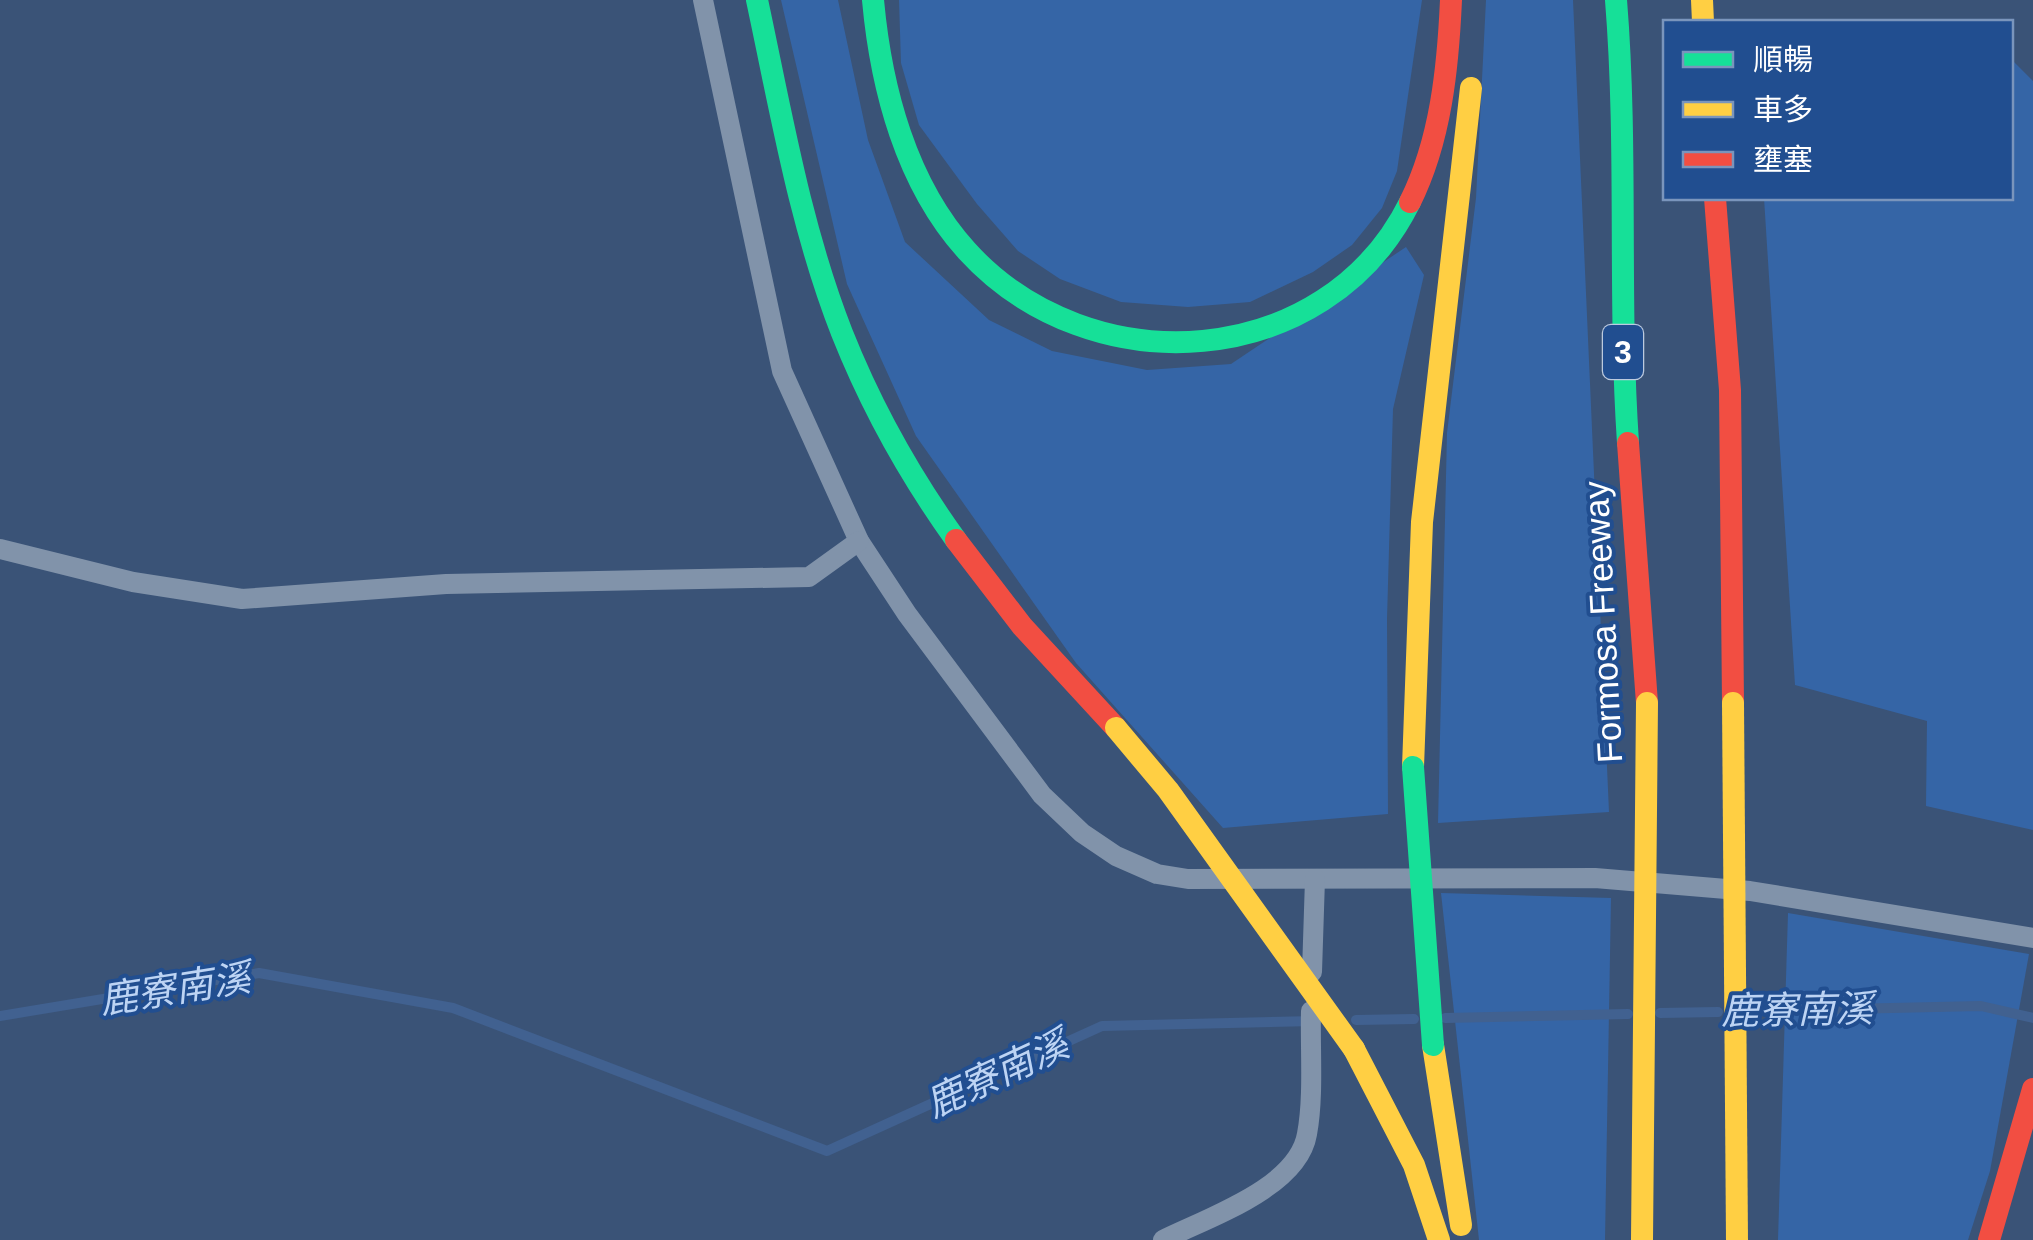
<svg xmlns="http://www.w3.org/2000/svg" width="2033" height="1240" font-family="Arial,'Noto Sans TC',sans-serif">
<rect width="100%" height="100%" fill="#3a5377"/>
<g fill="#3565a6">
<path d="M781,0H838L868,140L905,242L989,320L1052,351L1147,370L1231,364L1406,247L1424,275L1393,409L1387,619L1388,814L1223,828L1076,663L916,436L847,284Z"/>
<path d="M899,0H1422L1397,171L1382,208L1352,245L1313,272L1250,302L1188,307L1121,302L1060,279L1018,251L977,204L919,125L901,63Z"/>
<path d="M1486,0H1573L1609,812L1438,823L1447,433L1476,198Z"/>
<path d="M2011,59L2033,81V830L1926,806L1927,721L1795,685L1764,198H2010Z"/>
<path d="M1441,893L1611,898L1605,1240H1479Z"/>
<path d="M1788,913L2029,954L1990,1171L1968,1240H1778Z"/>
</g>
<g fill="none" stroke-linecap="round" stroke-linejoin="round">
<g stroke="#416190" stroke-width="10">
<path d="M1750,1011L1981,1006L2033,1018"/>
<path d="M1660,1013L1718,1012"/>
<path d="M0,1016L259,973L453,1008L827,1151L1102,1026L1314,1021"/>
<path d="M1445,1018L1628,1014"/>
<path d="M1356,1020L1414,1019"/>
</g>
<g stroke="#8193aa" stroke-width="20">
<path d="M703,0L782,371L859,541L907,614L1042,795L1082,833L1116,856L1157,874L1188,879L1595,878L1750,891L2033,938"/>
<path d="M0,549L133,582L242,599L446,584L809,577L859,541"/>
<path d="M1312,972L1315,879"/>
<path d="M1163,1240C1207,1218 1298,1188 1307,1134C1314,1097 1310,1049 1311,1011"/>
</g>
<g stroke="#16e098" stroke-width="22">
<path d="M757,0C781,112 800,226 842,333C871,406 910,476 956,540"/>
<path d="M873,0C881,88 906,184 967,251C1090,386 1326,372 1410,202"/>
<path d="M1616,0C1628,148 1618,296 1628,443"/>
</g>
<g stroke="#ffcf43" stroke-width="22">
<path d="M1702,0L1703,22"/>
<path d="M1413,767L1422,522L1471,88"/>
<path d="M1433,1045L1461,1225"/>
<path d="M1354,1049L1414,1165L1439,1240"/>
</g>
<g stroke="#f24e42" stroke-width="22">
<path d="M1715,198L1730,390L1733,703"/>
<path d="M1410,202C1441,140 1448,67 1451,0"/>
<path d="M1628,443L1647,703"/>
<path d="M956,540L1022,626L1116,728"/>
<path d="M1989,1240L2033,1089"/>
</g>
<path stroke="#16e098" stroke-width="22" d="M1413,767L1433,1045"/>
<g stroke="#ffcf43" stroke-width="22">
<path d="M1733,703L1737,1240"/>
<path d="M1116,728L1168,790L1354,1049"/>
<path d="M1642,1240L1647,703"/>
</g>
</g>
<g text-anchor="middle" stroke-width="8" stroke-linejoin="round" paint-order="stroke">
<rect fill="#214e90" stroke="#bccade" stroke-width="2.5" x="1603" y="325" width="40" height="54" rx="8"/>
<g font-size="32" font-weight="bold" fill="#fff">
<text x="1623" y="363">3</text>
</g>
<g font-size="35" fill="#fff" stroke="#214e90">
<text transform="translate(1603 622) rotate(-93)" y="12">Formosa Freeway</text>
</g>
<g font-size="38" font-style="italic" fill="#bdd4f4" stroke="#214e90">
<text transform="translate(175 989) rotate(-9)" y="13">鹿寮南溪</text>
<text transform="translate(1797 1010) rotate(-1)" y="13">鹿寮南溪</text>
<text transform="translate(997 1074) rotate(-25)" y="13">鹿寮南溪</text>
</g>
</g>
<rect x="1663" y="20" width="350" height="180" fill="#214e90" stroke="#7a95bc" stroke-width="2.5"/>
<rect x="1683" y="52" width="50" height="15" fill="#16e098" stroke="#7a95bc" stroke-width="2.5"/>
<text x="1753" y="70" font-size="30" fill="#ffffff">順暢</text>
<rect x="1683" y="102" width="50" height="15" fill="#ffcf43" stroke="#7a95bc" stroke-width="2.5"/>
<text x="1753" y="120" font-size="30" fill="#ffffff">車多</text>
<rect x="1683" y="152" width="50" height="15" fill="#f24e42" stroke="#7a95bc" stroke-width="2.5"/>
<text x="1753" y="170" font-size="30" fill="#ffffff">壅塞</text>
</svg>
